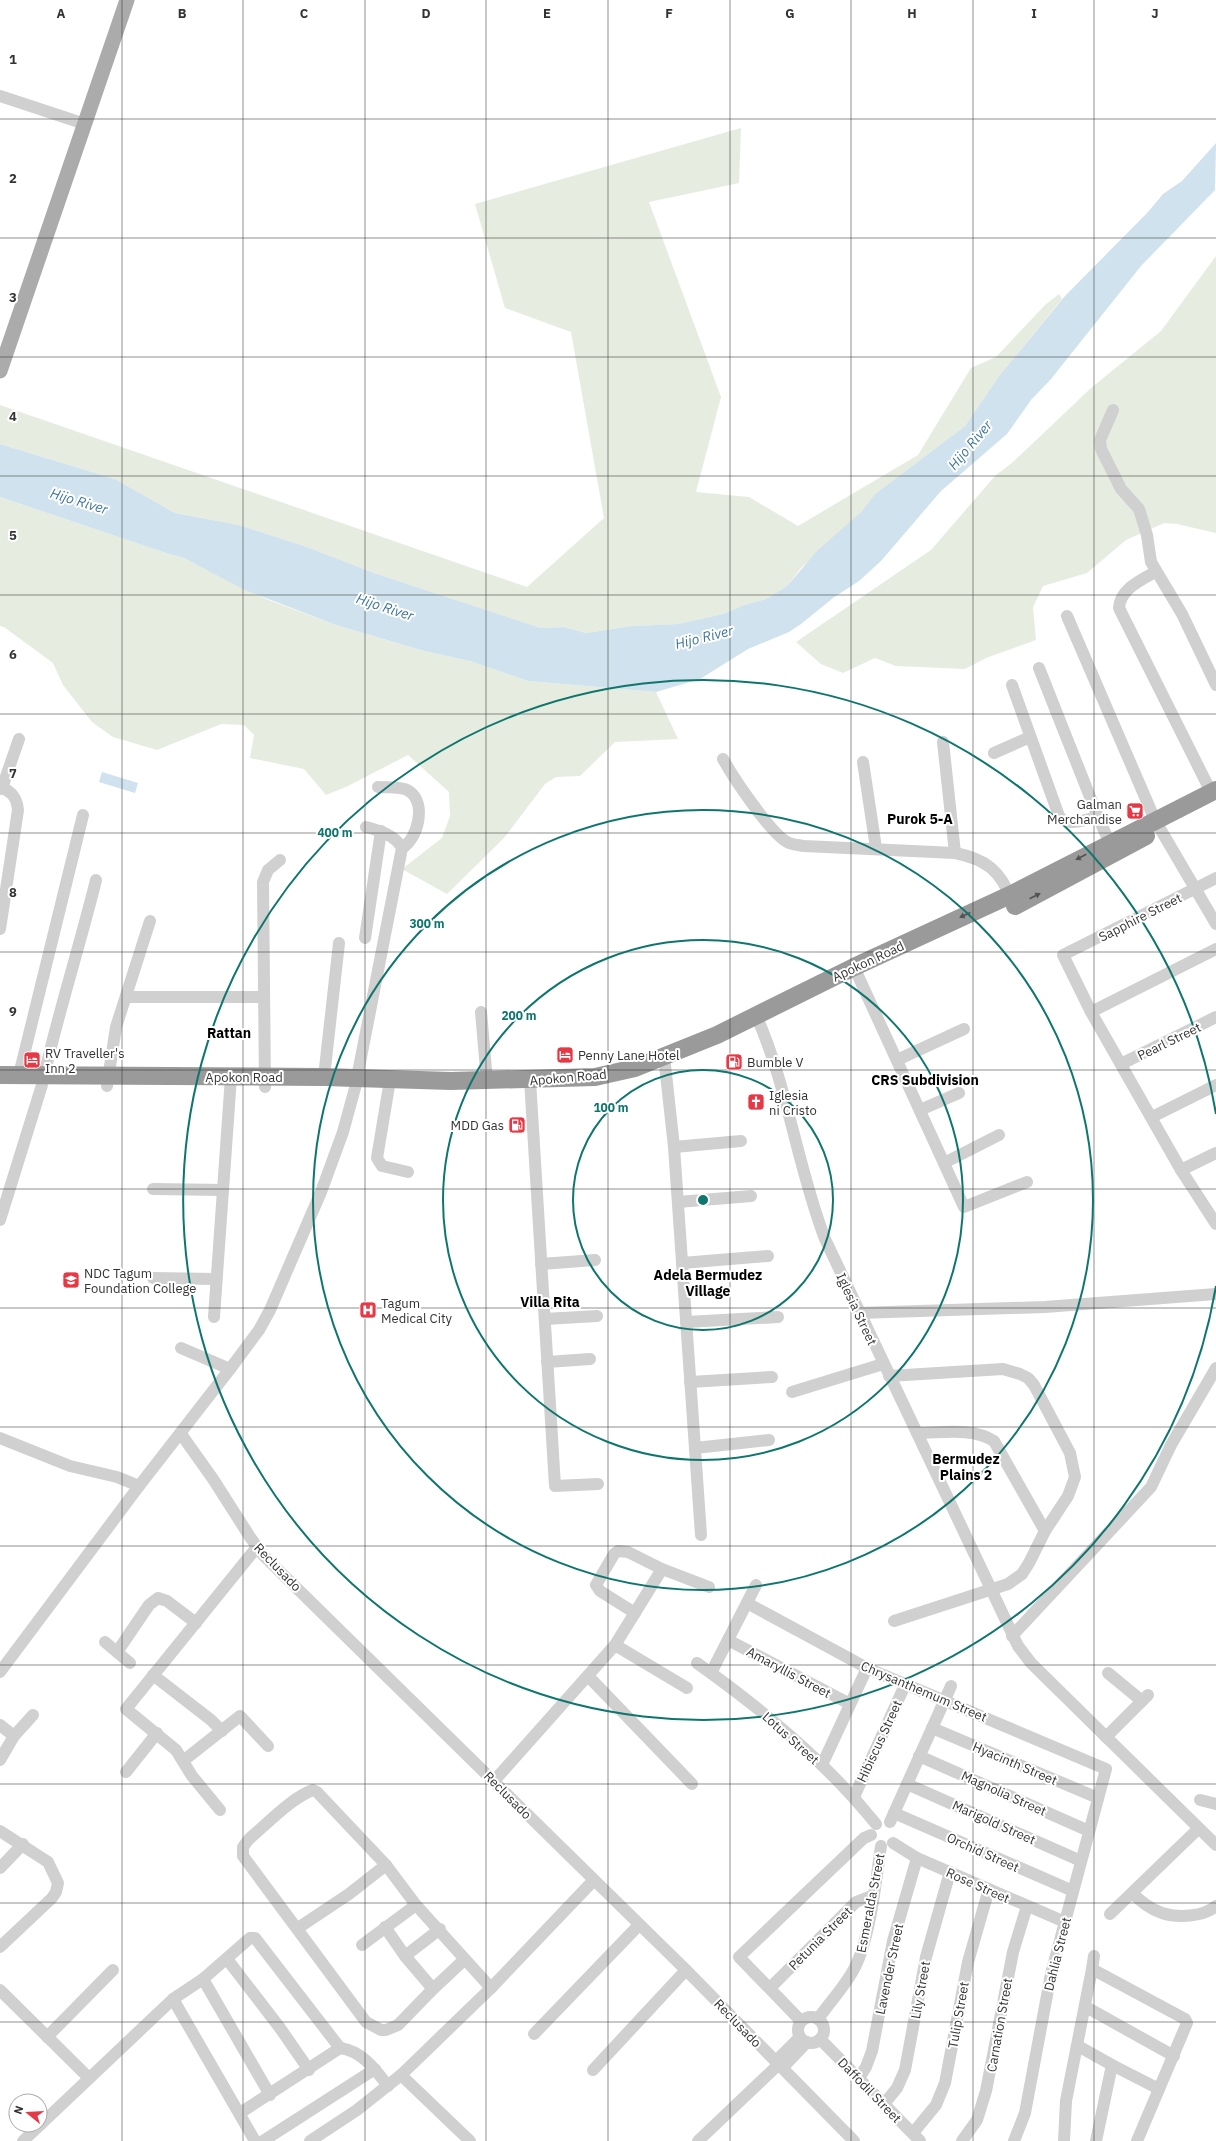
<svg xmlns="http://www.w3.org/2000/svg" width="1216" height="2141" font-family="'IBM Plex Sans',sans-serif">
<rect width="100%" height="100%" fill="#fff"/>
<g fill="#e6ecdf">
<path d="M741,128L739,183L649,202L721,397L696,492L749,497L798,526L918,455L971,368L996,357L1045,305L1059,294L1062,299L999,376L965,426L875,494L861,512L801,568L787,586L766,599L744,605L723,614L678,624L632,626L586,633L564,627L541,628L374,573L307,547L239,525L175,513L115,479L0,444V405L527,587L604,518L571,332L505,308L475,204Z"/>
<path d="M1216,256V533L1177,524L1164,523L1126,540L1087,573L1043,586L1033,607L1036,640L986,658L965,669L896,666L875,658L843,673L821,664L796,642L931,550L995,476L1013,462L1091,388L1161,331Z"/>
<path d="M0,497L166,553L184,558L266,599L336,625L424,651L470,661L528,681L656,692L678,739L615,742L580,776L556,777L545,784L504,838L447,894L402,869L442,838L450,816L449,792L408,755L348,786L326,795L304,769L250,758L254,735L244,725L221,724L157,750L113,737L92,722L63,685L53,663L4,627L0,626Z"/>
</g>
<g fill="#cfe2ee">
<path d="M1216,143L1215,190L1141,266L1051,379L1031,400L1007,434L941,491L881,561L859,581L833,598L801,624L789,632L748,649L700,679L656,692L528,681L470,661L424,651L336,625L245,590L184,558L166,553L0,497V444L115,479L175,513L239,525L307,547L374,573L541,628L564,627L586,633L632,626L678,624L723,614L744,605L766,599L787,586L817,551L861,512L875,494L965,426L999,376L1065,296L1148,212L1163,194L1182,181Z"/>
<path d="M102,772L138,783L135,793L99,782Z"/>
</g>
<g fill="none" stroke-linecap="round" stroke-linejoin="round">
<g stroke="#d0d0d0" stroke-width="12">
<path d="M0,96L85,124"/>
<path d="M1113,410L1100,440L1101,449L1121,489L1139,509L1147,535L1151,562L1182,614L1216,685"/>
<path d="M1155,572C1141,580 1120,589 1119,608L1211,792"/>
<path d="M1067,616L1155,820L1216,924"/>
<path d="M1039,668L1098,817L1113,850"/>
<path d="M1012,685L1059,816C1067,828 1086,819 1098,817"/>
<path d="M943,742L955,853"/>
<path d="M994,753L1030,737"/>
<path d="M723,759C733,777 772,836 789,843C794,845 799,845 804,846L955,853C986,859 1001,871 1012,901"/>
<path d="M863,762L876,848"/>
<path d="M378,787C387,788 401,786 409,791C427,803 418,839 402,848"/>
<path d="M0,789L2,788L19,739"/>
<path d="M1216,878L1063,955L1091,1012L1181,1170L1216,1224"/>
<path d="M0,929L18,810C17,799 13,792 2,788"/>
<path d="M365,938L381,831"/>
<path d="M854,967L964,1207L1027,1182"/>
<path d="M126,997H264"/>
<path d="M481,1012L487,1081"/>
<path d="M1091,1012L1216,949"/>
<path d="M756,1015C788,1087 797,1166 825,1239L1018,1646L1031,1663L1216,1845"/>
<path d="M664,1056L674,1147L701,1535"/>
<path d="M897,1060L964,1029"/>
<path d="M1121,1064L1216,1017"/>
<path d="M19,1075L83,815"/>
<path d="M44,1076C59,1010 80,945 96,880"/>
<path d="M324,1077L339,943"/>
<path d="M390,1080L377,1158L382,1166L408,1172"/>
<path d="M530,1080L555,1486L598,1484"/>
<path d="M107,1086L116,1027L150,921"/>
<path d="M265,1087L263,882L268,870L280,860"/>
<path d="M920,1110L959,1093"/>
<path d="M1152,1117L1216,1085"/>
<path d="M674,1147L741,1141"/>
<path d="M944,1163L999,1135"/>
<path d="M1181,1170L1216,1153"/>
<path d="M153,1189L223,1190"/>
<path d="M678,1202L751,1196"/>
<path d="M0,1220L42,1085"/>
<path d="M682,1263L768,1256"/>
<path d="M541,1264L595,1260"/>
<path d="M153,1278L216,1279"/>
<path d="M859,1313L1045,1307L1216,1294"/>
<path d="M214,1317L231,1077"/>
<path d="M545,1319L597,1316"/>
<path d="M686,1322L778,1317"/>
<path d="M181,1348L230,1369"/>
<path d="M547,1362L590,1359"/>
<path d="M889,1376L1003,1369L1020,1374L1028,1378L1034,1385L1070,1453L1075,1477L1068,1496L1045,1531L1029,1563L1022,1574L1008,1584L894,1621"/>
<path d="M690,1382L772,1377"/>
<path d="M792,1392L883,1364"/>
<path d="M917,1433C942,1433 972,1427 994,1441L1045,1531"/>
<path d="M181,1434L213,1479L250,1537L263,1555L686,1970L854,2141"/>
<path d="M0,1438L70,1466L117,1477L139,1486"/>
<path d="M695,1448L769,1440"/>
<path d="M747,1603L867,1668L1106,1769L1051,1974L1025,2113L1014,2141"/>
<path d="M635,1613L600,1591L596,1585L614,1554L618,1551L628,1552L662,1569L709,1587"/>
<path d="M1012,1636L1151,1487L1171,1445L1216,1368"/>
<path d="M728,1640L850,1704"/>
<path d="M105,1642L130,1663"/>
<path d="M615,1645L687,1688"/>
<path d="M117,1652L149,1605L158,1598L167,1601L196,1623"/>
<path d="M697,1663C763,1710 825,1761 876,1824"/>
<path d="M0,1672L139,1486L230,1369L259,1330L270,1310L321,1192L343,1132L355,1088L402,848C395,835 380,831 366,827"/>
<path d="M711,1673L756,1585"/>
<path d="M1108,1673L1142,1701"/>
<path d="M153,1675L211,1720L222,1731"/>
<path d="M588,1676L692,1784"/>
<path d="M0,1725L14,1736"/>
<path d="M932,1728L1098,1798"/>
<path d="M1106,1737L1148,1695"/>
<path d="M919,1756L1089,1831"/>
<path d="M0,1760L14,1736L33,1715"/>
<path d="M183,1761L240,1716L268,1746"/>
<path d="M822,1765L867,1668"/>
<path d="M126,1772L157,1733"/>
<path d="M494,1781L615,1645L662,1569"/>
<path d="M907,1784L1081,1861"/>
<path d="M854,1797L905,1685"/>
<path d="M1200,1800L1216,1804"/>
<path d="M220,1810L192,1776L176,1750L126,1709L257,1547"/>
<path d="M894,1813L1073,1891"/>
<path d="M890,1822L951,1686"/>
<path d="M0,1831L48,1862L58,1883L56,1892L52,1898L0,1947"/>
<path d="M893,1843L917,1858L1065,1922"/>
<path d="M0,1868L23,1844"/>
<path d="M1133,1894C1142,1902 1150,1909 1162,1913C1177,1918 1204,1917 1216,1906"/>
<path d="M1110,1914L1198,1829"/>
<path d="M385,1927L405,1956L433,1989"/>
<path d="M298,1928L349,1894L386,1865"/>
<path d="M362,1945L416,1905"/>
<path d="M405,1956L440,1929"/>
<path d="M227,1959L280,2028L309,2070"/>
<path d="M465,1959L433,1989L398,2025L386,2030H381L366,2022L243,1856V1847L249,1839C267,1824 291,1798 313,1790L317,1792L386,1865L416,1905L491,1988"/>
<path d="M1092,1969L1094,1956"/>
<path d="M203,1979L270,2095"/>
<path d="M770,1988L856,1902L874,1895"/>
<path d="M0,1990L89,2078"/>
<path d="M1086,2007L1174,2056"/>
<circle cx="811" cy="2030" r="13"/>
<path d="M818,2019C830,2002 845,1986 854,1969C870,1940 876,1880 881,1846"/>
<path d="M801,2021L739,1957L864,1838L871,1835"/>
<path d="M534,2034L639,1925"/>
<path d="M47,2037L113,1970"/>
<path d="M820,2039L920,2141"/>
<path d="M1078,2046L1112,2065L1096,2141"/>
<path d="M778,2065L779,2058L800,2037"/>
<path d="M1112,2065L1159,2089"/>
<path d="M593,2070L686,1970"/>
<path d="M401,2075L470,2141"/>
<path d="M859,2078L866,2067L872,2051L893,1941L917,1858"/>
<path d="M884,2104L897,2088L905,2070L926,1957L950,1872"/>
<path d="M240,2113L340,2048C362,2051 375,2069 388,2086"/>
<path d="M40,2125L173,1999"/>
<path d="M913,2133L936,2105L945,2083L968,1962L989,1889"/>
<path d="M23,2141L40,2125"/>
<path d="M255,2141L173,1999L203,1979L250,1938H255L340,2048"/>
<path d="M263,2141L375,2069"/>
<path d="M310,2141L357,2110L401,2075L491,1988L594,1880"/>
<path d="M698,2141L778,2065L786,2064L807,2042"/>
<path d="M962,2141L977,2120L986,2091L1013,1952L1027,1906"/>
<path d="M1064,2141L1066,2101L1092,1969L1185,2019L1187,2023L1137,2141"/>
</g>
<path stroke="#ababab" stroke-width="15" d="M0,371L127,0"/>
<g stroke="#9a9a9a" stroke-width="18">
<path d="M1015,906L1146,836"/>
<path d="M0,1075L324,1077L451,1081L595,1077L635,1068L717,1035L854,967L1010,895L1216,790"/>
</g>
</g>
<defs><path id="oneway-solid" d="M-6-.8H1V-3.2L6.5 0L1 3.2V.8H-6Z"/></defs>
<g fill="#525252">
<use href="#oneway-solid" transform="translate(1081 857) rotate(152)"/>
<use href="#oneway-solid" transform="translate(1035 896) rotate(-27)"/>
<use href="#oneway-solid" transform="translate(965 915) rotate(155)"/>
</g>
<path fill="none" stroke="#333" stroke-width="1" stroke-opacity="0.55" d="M122,0V2141M243,0V2141M365,0V2141M486,0V2141M608,0V2141M730,0V2141M851,0V2141M973,0V2141M1094,0V2141M0,119H1216M0,238H1216M0,357H1216M0,476H1216M0,595H1216M0,714H1216M0,833H1216M0,952H1216M0,1070H1216M0,1189H1216M0,1308H1216M0,1427H1216M0,1546H1216M0,1665H1216M0,1784H1216M0,1903H1216M0,2022H1216"/>
<g fill="none" stroke="#0f766e" stroke-width="2">
<circle cx="703" cy="1200" r="130"/>
<circle cx="703" cy="1200" r="260"/>
<circle cx="703" cy="1200" r="390"/>
<path d="M1216 1286A520 520 0 1 1 1216 1114"/>
</g>
<defs>
<g id="supermarket-square" transform="scale(0.9)"><rect x="-9" y="-9" width="18" height="18" rx="4" fill="#e63946" stroke="#fff"/><path d="M-6-5.5h2.5l.6 2H6L4.5 2H-2.5L-4.4-4H-6ZM-1.5 3.2a1.3 1.3 0 1 0 .1 0ZM3 3.2a1.3 1.3 0 1 0 .1 0Z" fill="#fff"/></g>
<g id="hotel-square" transform="scale(0.9)"><rect x="-9" y="-9" width="18" height="18" rx="4" fill="#e63946" stroke="#fff"/><path d="M-6-4.5h1.5V1H6V5H4.5V3h-9V5H-6ZM-4 0a1.8 1.8 0 1 1 3.6 0ZM.5 0V-2.5h3Q6-2.5 6 0Z" fill="#fff"/></g>
<g id="fuel-square" transform="scale(0.9)"><rect x="-9" y="-9" width="18" height="18" rx="4" fill="#e63946" stroke="#fff"/><path d="M-5.5-6h7V0h2V4h1.3V-2.5L3-4.5l.8-.8L6-3V5H2.5V1h-1V6h-7ZM-4.2-4.7v3.2H.2V-4.7Z" fill="#fff"/></g>
<g id="church-square" transform="scale(0.9)"><rect x="-9" y="-9" width="18" height="18" rx="4" fill="#e63946" stroke="#fff"/><path d="M-1.2-6h2.4v3.5h3.3v2.4h-3.3V6h-2.4V-.1h-3.3v-2.4h3.3Z" fill="#fff"/></g>
<g id="university-square" transform="scale(0.9)"><rect x="-9" y="-9" width="18" height="18" rx="4" fill="#e63946" stroke="#fff"/><path d="M0-5L7-2L0 1L-7-2ZM-4 1L0 2.5L4 1V4Q0 6-4 4Z" fill="#fff"/></g>
<g id="hospital-square" transform="scale(0.9)"><rect x="-9" y="-9" width="18" height="18" rx="4" fill="#e63946" stroke="#fff"/><path d="M-5-5h3v3.5h4V-5h3V5h-3V1.5h-4V5h-3Z" fill="#fff"/></g>
</defs>
<g fill-rule="evenodd">
<use href="#supermarket-square" x="1135" y="811"/>
<use href="#hotel-square" x="565" y="1055"/>
<use href="#hotel-square" x="32" y="1060"/>
<use href="#fuel-square" x="734" y="1062"/>
<use href="#church-square" x="756" y="1102"/>
<use href="#fuel-square" x="517" y="1125"/>
<use href="#university-square" x="71" y="1280"/>
<use href="#hospital-square" x="368" y="1310"/>
</g>
<g text-anchor="middle" stroke-width="4" stroke-linejoin="round" paint-order="stroke">
<g font-size="13" fill="#333" stroke="#fff" text-anchor="start">
<text x="1122" y="809" text-anchor="end">Galman<tspan x="1122" dy="15">Merchandise</tspan></text>
<text x="45" y="1058">RV Traveller's<tspan x="45" dy="15">Inn 2</tspan></text>
<text x="578" y="1060">Penny Lane Hotel</text>
<text x="747" y="1067">Bumble V</text>
<text x="769" y="1100">Iglesia<tspan x="769" dy="15">ni Cristo</tspan></text>
<text x="504" y="1130" text-anchor="end">MDD Gas</text>
<text x="84" y="1278">NDC Tagum<tspan x="84" dy="15">Foundation College</tspan></text>
<text x="381" y="1308">Tagum<tspan x="381" dy="15">Medical City</tspan></text>
</g>
<g font-size="13" fill="#333" stroke="#fff">
<text transform="translate(1140 917) rotate(-27)" y="5">Sapphire Street</text>
<text transform="translate(868 961) rotate(-25)" y="5">Apokon Road</text>
<text transform="translate(1169 1041) rotate(-26)" y="5">Pearl Street</text>
<text x="244" y="1082">Apokon Road</text>
<text transform="translate(568 1077) rotate(-5)" y="5">Apokon Road</text>
<text transform="translate(857 1309) rotate(65)" y="5">Iglesia Street</text>
<text transform="translate(278 1567) rotate(46)" y="5">Reclusado</text>
<text transform="translate(789 1672) rotate(28)" y="5">Amaryllis Street</text>
<text transform="translate(924 1691) rotate(23)" y="5">Chrysanthemum Street</text>
<text transform="translate(791 1738) rotate(42)" y="5">Lotus Street</text>
<text transform="translate(879 1741) rotate(-65)" y="5">Hibiscus Street</text>
<text transform="translate(1015 1763) rotate(23)" y="5">Hyacinth Street</text>
<text transform="translate(1004 1793) rotate(24)" y="5">Magnolia Street</text>
<text transform="translate(508 1795) rotate(45)" y="5">Reclusado</text>
<text transform="translate(994 1822) rotate(24)" y="5">Marigold Street</text>
<text transform="translate(983 1852) rotate(24)" y="5">Orchid Street</text>
<text transform="translate(978 1885) rotate(24)" y="5">Rose Street</text>
<text transform="translate(870 1903) rotate(-79)" y="5">Esmeralda Street</text>
<text transform="translate(820 1938) rotate(-45)" y="5">Petunia Street</text>
<text transform="translate(1057 1954) rotate(-76)" y="5">Dahlia Street</text>
<text transform="translate(889 1969) rotate(-78)" y="5">Lavender Street</text>
<text transform="translate(920 1990) rotate(-80)" y="5">Lily Street</text>
<text transform="translate(958 2015) rotate(-80)" y="5">Tulip Street</text>
<text transform="translate(738 2023) rotate(46)" y="5">Reclusado</text>
<text transform="translate(999 2025) rotate(-80)" y="5">Carnation Street</text>
<text transform="translate(870 2090) rotate(46)" y="5">Daffodil Street</text>
</g>
<g font-size="14" font-style="italic" fill="#3f7597" stroke="#fff">
<text transform="translate(970 445) rotate(-50)" y="5">Hijo River</text>
<text transform="translate(79 501) rotate(17)" y="5">Hijo River</text>
<text transform="translate(385 607) rotate(18)" y="5">Hijo River</text>
<text transform="translate(704 637) rotate(-14)" y="5">Hijo River</text>
</g>
<g font-size="14" font-weight="bold" fill="#000" stroke="#fff">
<text x="920" y="824">Purok 5-A</text>
<text x="229" y="1038">Rattan</text>
<text x="925" y="1085">CRS Subdivision</text>
<text x="708" y="1280">Adela Bermudez<tspan x="708" dy="16">Village</tspan></text>
<text x="550" y="1307">Villa Rita</text>
<text x="966" y="1464">Bermudez<tspan x="966" dy="16">Plains 2</tspan></text>
</g>
</g>
<g font-size="13" text-anchor="middle" font-weight="bold" fill="#333" stroke="#fff" stroke-width="4" stroke-linejoin="round" paint-order="stroke">
<text x="61" y="18">A</text>
<text x="182" y="18">B</text>
<text x="304" y="18">C</text>
<text x="426" y="18">D</text>
<text x="547" y="18">E</text>
<text x="669" y="18">F</text>
<text x="790" y="18">G</text>
<text x="912" y="18">H</text>
<text x="1034" y="18">I</text>
<text x="1155" y="18">J</text>
<text x="13" y="64">1</text>
<text x="13" y="183">2</text>
<text x="13" y="302">3</text>
<text x="13" y="421">4</text>
<text x="13" y="540">5</text>
<text x="13" y="659">6</text>
<text x="13" y="778">7</text>
<text x="13" y="897">8</text>
<text x="13" y="1016">9</text>
</g>
<circle cx="703" cy="1200" r="6" fill="#0f766e" stroke="#fff" stroke-width="2"/>
<g font-size="12" text-anchor="middle" font-weight="bold" fill="#0f766e" stroke="#fff" stroke-width="4" stroke-linejoin="round" paint-order="stroke">
<text x="335" y="837">400 m</text>
<text x="427" y="928">300 m</text>
<text x="519" y="1020">200 m</text>
<text x="611" y="1112">100 m</text>
</g>
<g transform="translate(28 2113) rotate(288)"><circle r="19" fill="#ffffff" stroke="#adadad"/>
<path d="M0-3L7 15L0 10L-7 15Z" fill="#e63946"/>
<text y="-6" font-size="11" font-weight="bold" text-anchor="middle" fill="#333333">N</text>
</g>
</svg>
